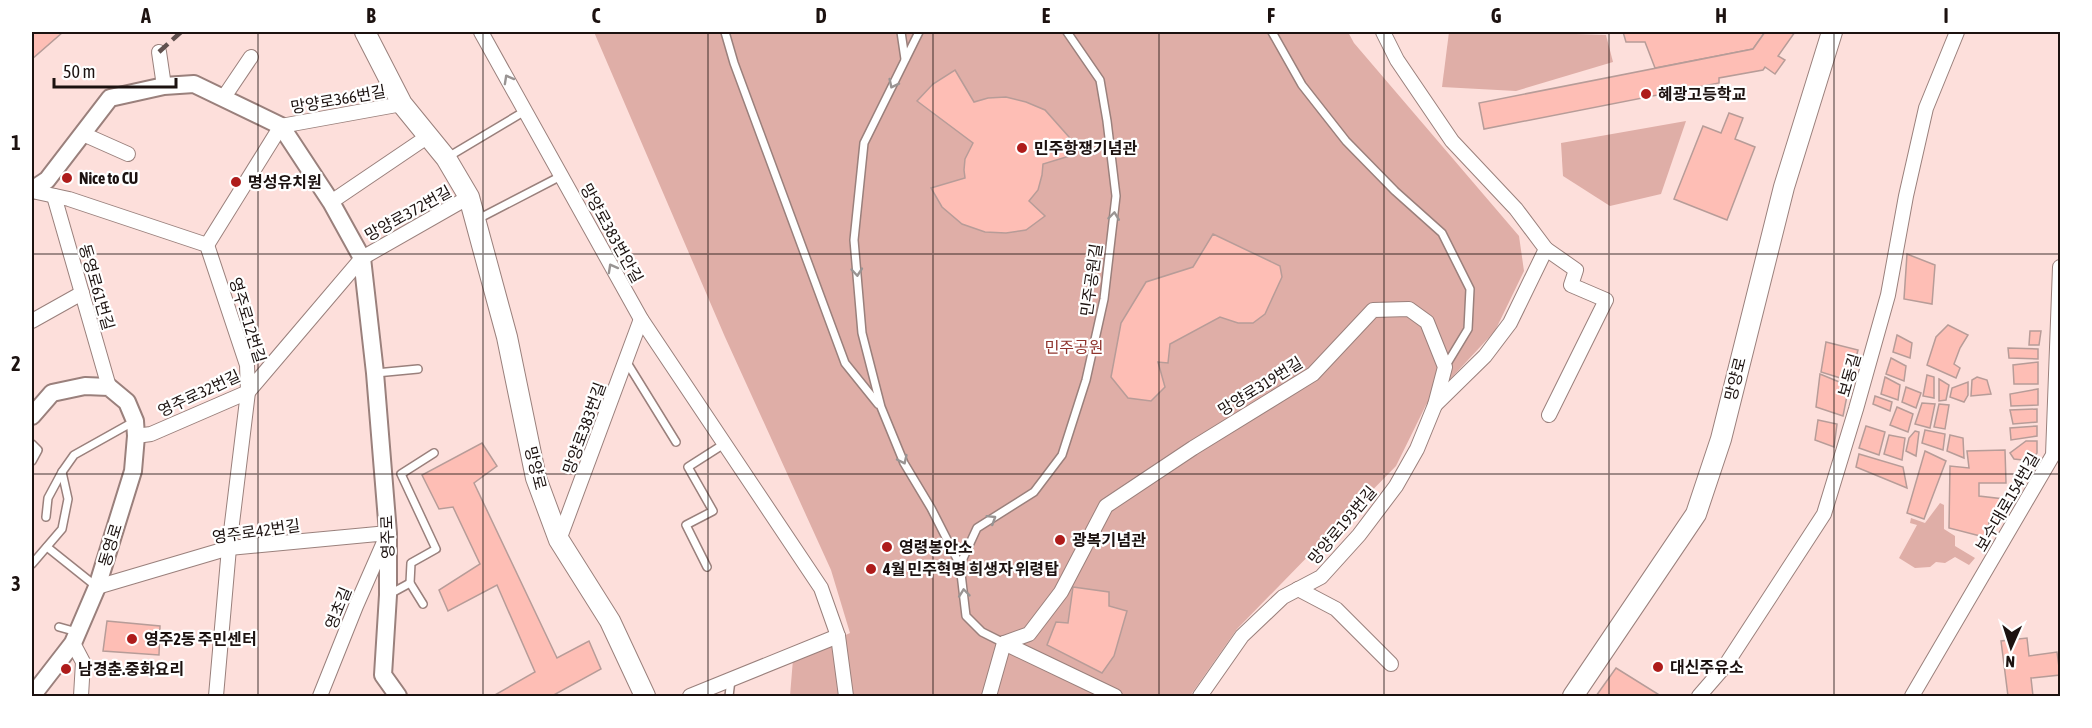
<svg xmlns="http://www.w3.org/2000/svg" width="2092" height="728" font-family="'Asap Condensed','Noto Sans KR',sans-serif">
<rect width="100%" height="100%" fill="#fddfdb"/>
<g fill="#dfaea7">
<path d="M594,32H1348L1354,43L1519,236L1524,271L1495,331L1426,405L1396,466L1237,629L1190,696H790L793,659L850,633L831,570L725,337Z"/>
<path d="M1449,32H1518L1606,35L1613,62L1516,91L1442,87Z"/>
<path d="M1686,121L1661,194L1610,206L1563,176L1561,143Z"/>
<path d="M1940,503L1944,505V529L1955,536V546L1975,558L1969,565L1955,557L1945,563L1936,562L1930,567L1915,568L1899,558L1917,525L1910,523L1911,518L1925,523Z"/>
</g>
<g fill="#febeb5" stroke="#b79c98" stroke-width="1.5">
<path d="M32,32H63L32,59Z"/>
<path d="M1623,32H1765L1753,49L1655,68L1645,42H1626Z"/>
<path d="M1765,32H1795L1778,56L1785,60L1775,74L1765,67L1763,70L1719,78V83L1484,129L1479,103L1753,49Z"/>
<path d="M955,70L974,102L988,98L1006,97L1026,102L1045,110L1069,137L1076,154L1043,164L1042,175L1038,190L1029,201L1045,216L1026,230L1006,233L985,232L962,224L942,207L931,188L965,178L964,170L965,159L973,143L917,101L933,84Z"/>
<path d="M1729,113L1743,118L1735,139L1755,147L1727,220L1674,199L1703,126L1721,133Z"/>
<path d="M1213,234L1280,266L1282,277L1265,314L1253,323H1238L1220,317L1170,344L1168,363L1158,362L1165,387L1151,401L1128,398L1111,377L1121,323L1146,282L1193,267Z"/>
<path d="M1907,254L1935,265L1932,304L1904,299Z"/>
<path d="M1948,325L1968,335L1960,348L1954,364L1960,368L1956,378L1927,365L1936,337Z"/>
<path d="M2030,331H2041L2039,345H2029Z"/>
<path d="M1897,335L1912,343L1910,358L1893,352Z"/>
<path d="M1826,342L1858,350L1850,381L1821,372Z"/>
<path d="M2008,348L2038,349V359L2009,358Z"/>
<path d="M1891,358L1906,366L1904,381L1886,374Z"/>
<path d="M2038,362V384H2014L2013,365Z"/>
<path d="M1820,374L1849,386L1843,416L1816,407Z"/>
<path d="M1927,375L1934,377V398L1923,396Z"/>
<path d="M1885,377L1900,385L1898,400L1881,394Z"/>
<path d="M1977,377L1987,380L1991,394L1971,396L1972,380Z"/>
<path d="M1939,379L1949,385L1946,400L1939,401Z"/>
<path d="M1968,382V395L1964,402L1950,397L1952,388Z"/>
<path d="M1906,387L1921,393L1916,408L1902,402Z"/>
<path d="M2038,389V405L2011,406L2010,394Z"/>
<path d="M1875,396L1892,402L1890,411L1873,404Z"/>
<path d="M1922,403L1935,404L1930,428L1915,424Z"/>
<path d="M1939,404L1949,405L1945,429L1934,427Z"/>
<path d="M1897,407L1913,414L1908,432L1890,425Z"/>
<path d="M2037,409V422L2013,424L2010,410Z"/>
<path d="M1818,420L1837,424L1834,447L1815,440Z"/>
<path d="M1866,426L1885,432L1879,455L1859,448Z"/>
<path d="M2037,426V436L2011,440L2010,428Z"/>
<path d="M1925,430L1945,434L1943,450L1922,443Z"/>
<path d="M1915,431L1919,432L1916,456L1906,451L1909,438Z"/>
<path d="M1889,435L1905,438L1902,460L1884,454Z"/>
<path d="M1950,435L1963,438L1964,458L1947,451Z"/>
<path d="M2026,441H2037V453L2031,461L2014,459L2010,453Z"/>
<path d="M482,443L497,466L474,483L557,658L589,641L601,669L552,696H493L535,672L497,585L448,611L439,590L480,564L453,507L439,509L422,475Z"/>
<path d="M2005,450L2006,483H1979V496L2004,499L2003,513L1998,521L1989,519L1988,538L1949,528L1950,466L1969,468L1967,451Z"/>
<path d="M1925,451L1946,461L1924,519L1907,513Z"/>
<path d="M1859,454L1903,467L1907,488L1856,467Z"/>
<path d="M1073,587L1109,592V606L1127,611L1114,656L1102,673L1047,645L1056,622L1068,623Z"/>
<path d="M107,621L160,626L159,655L103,651Z"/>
<path d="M2027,638L2029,656L2057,652L2060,675L2031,678L2033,696H2008L2001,641Z"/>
<path d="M1616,668L1661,696H1596Z"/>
</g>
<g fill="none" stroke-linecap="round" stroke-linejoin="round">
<g stroke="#9a807c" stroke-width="10">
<g id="service">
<path d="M725,32L734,63L845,363L878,404"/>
<path d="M901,32L905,59"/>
<path d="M919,32L864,143L854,240L862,333L881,407L904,463L931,508L960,565L966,616L982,632L1004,643"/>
<path d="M1272,32L1302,85L1346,141L1395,191L1442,233L1470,289L1468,329L1445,367"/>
<path d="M448,157L525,111"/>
<path d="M478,219L561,176"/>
<path d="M626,361L676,442"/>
<path d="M376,373L418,369"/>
<path d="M32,444L38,450L32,461"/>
<path d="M46,517L48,498L62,472"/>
<path d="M47,547L97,587"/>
<path d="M32,564L62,529L68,499L62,472L74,455L133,422"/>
<path d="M960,565L977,528L1034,492L1062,455L1086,380L1104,299L1116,196L1107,121L1100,80L1067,32"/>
<path d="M707,567L686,525L713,511L688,467L724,444"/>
<path d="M388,595L410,583"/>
<path d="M423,604L410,583L411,563L436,549L401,474L434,453"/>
<path d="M59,627L77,632"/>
<path d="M729,696L731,680"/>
</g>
</g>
<g stroke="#9a807c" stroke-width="16">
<g id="minor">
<path d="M481,32L641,319L821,588L838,636L846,696"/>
<path d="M1383,32L1397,60L1452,141L1516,209L1546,249L1510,323L1485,356L1435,405"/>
<path d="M159,52L164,86"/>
<path d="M224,97L251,57"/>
<path d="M83,134L128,154"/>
<path d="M32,191L69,199L207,245L247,365L248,392L229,548L216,696"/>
<path d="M54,196L109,387"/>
<path d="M331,202L427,137"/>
<path d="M207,245L281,126L402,104"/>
<path d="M1546,249L1576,270L1571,285L1606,300L1549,415"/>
<path d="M32,321L82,293"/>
<path d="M136,436L151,434L248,392L362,258L469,197"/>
<path d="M559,540L641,319"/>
<path d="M97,587L229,548L388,533L356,606L320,696"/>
<path d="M1298,589L1336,609L1391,664"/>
<path d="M73,643L83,662L81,696"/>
<path d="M1004,643L1115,696"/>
<path d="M690,696L838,636"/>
<path d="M989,696L1004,643L1029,634L1061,592L1106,506L1193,448L1313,374L1373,310L1409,309L1427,322L1445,367L1435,405L1417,449L1396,486L1359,535L1321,577L1283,597L1242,636L1200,696"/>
<path d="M1699,696L1725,666L1824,514L1856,409L1888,295L1906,196L1926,108L1957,32"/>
<path d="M1912,696L2053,455L2060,267"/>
</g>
</g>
<g stroke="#9a807c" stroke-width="20">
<g id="tertiary">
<path d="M32,190L47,180L110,98L164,86L194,84L281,126L331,202L362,258L375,373L388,533V595L383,675L398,696"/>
<path d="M32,416L52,393L85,386L109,387L127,402L135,421L136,436L133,471L97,587L73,643L32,696"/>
</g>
</g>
<g stroke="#9a807c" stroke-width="22">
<g id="secondary">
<path d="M365,32L402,104L446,158L469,197L507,337L536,478L559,540L610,621L645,696"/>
<path d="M1573,696L1696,514L1721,439L1784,187L1832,32"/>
</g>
</g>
<use href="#service" stroke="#fff" stroke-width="7"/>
<use href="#minor" stroke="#fff" stroke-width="14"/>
<use href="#tertiary" stroke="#fff" stroke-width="16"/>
<use href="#secondary" stroke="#fff" stroke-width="20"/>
<path stroke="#61514e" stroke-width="4.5" stroke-dasharray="12 6" stroke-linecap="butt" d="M159,52L181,32"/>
</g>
<defs><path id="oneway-chevron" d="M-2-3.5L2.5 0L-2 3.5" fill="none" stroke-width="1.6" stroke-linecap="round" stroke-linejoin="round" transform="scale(1.5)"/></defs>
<g stroke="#999493">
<use href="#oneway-chevron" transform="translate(508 79) rotate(-119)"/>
<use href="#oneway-chevron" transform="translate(893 84) rotate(116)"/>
<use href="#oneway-chevron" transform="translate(1114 216) rotate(-83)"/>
<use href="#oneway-chevron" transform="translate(612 268) rotate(-119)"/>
<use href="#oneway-chevron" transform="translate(857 272) rotate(85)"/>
<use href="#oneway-chevron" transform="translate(903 460) rotate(65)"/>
<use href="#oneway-chevron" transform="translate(992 519) rotate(-32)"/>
<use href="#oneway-chevron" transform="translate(964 593) rotate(-96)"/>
</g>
<path fill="none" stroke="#1c1210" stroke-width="1.5" stroke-opacity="0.55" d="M258,32V696M483,32V696M708,32V696M933,32V696M1159,32V696M1384,32V696M1609,32V696M1834,32V696M32,254H2060M32,474H2060"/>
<g fill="#ae1c1b" stroke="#fff" stroke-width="2">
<circle cx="1646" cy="94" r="6"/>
<circle cx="1022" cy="148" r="6"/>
<circle cx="67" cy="178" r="6"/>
<circle cx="236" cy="182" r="6"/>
<circle cx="1060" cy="540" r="6"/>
<circle cx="887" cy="547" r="6"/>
<circle cx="871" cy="569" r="6"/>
<circle cx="132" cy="639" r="6"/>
<circle cx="1658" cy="667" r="6"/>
<circle cx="66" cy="669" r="6"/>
</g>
<g text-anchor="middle" stroke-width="4.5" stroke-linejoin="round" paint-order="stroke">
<g font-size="16" font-weight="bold" fill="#1c1210" stroke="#fff" text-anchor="start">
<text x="1658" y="100">혜광고등학교</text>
<text x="1034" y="154">민주항쟁기념관</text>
<text x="79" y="184">Nice to CU</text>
<text x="248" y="188">명성유치원</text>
<text x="1072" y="546">광복기념관</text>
<text x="899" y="553">영령봉안소</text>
<text x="883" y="575">4월 민주혁명 희생자 위령탑</text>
<text x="144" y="645">영주2동 주민센터</text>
<text x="1670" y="673">대신주유소</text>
<text x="78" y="675">남경춘.중화요리</text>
</g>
<g font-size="16" fill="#1c1210" stroke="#fff">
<text transform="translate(338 99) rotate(-10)" y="6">망양로366번길</text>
<text transform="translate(408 213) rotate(-29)" y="6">망양로372번길</text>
<text transform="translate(612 233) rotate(61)" y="6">망양로383번안길</text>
<text transform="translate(1091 280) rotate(-82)" y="6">민주공원길</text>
<text transform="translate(97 287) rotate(74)" y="6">동영로61번길</text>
<text transform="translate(248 320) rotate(73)" y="6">영주로12번길</text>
<text transform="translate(1849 375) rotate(-74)" y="6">보동길</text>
<text transform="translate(1735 379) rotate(-76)" y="6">망양로</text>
<text transform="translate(1260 386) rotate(-32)" y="6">망양로319번길</text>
<text transform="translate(199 393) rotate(-25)" y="6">영주로32번길</text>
<text transform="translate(584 428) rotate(-70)" y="6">망양로383번길</text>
<text transform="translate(536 468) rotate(76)" y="6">망양로</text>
<text transform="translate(2007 502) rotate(-60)" y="6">보수대로154번길</text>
<text transform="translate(1342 525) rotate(-50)" y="6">망양로193번길</text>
<text transform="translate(256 531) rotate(-8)" y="6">영주로42번길</text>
<text transform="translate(387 537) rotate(-92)" y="6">영주로</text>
<text transform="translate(110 545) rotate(-73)" y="6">동영로</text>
<text transform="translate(338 608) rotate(-68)" y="6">영초길</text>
</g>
<g font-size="16" fill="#8f342d" stroke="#fff">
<text x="1074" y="353">민주공원</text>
</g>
</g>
<rect width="2092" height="728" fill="none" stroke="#ffffff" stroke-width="66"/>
<g transform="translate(2011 647) rotate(183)" stroke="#ffffff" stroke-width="4.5" paint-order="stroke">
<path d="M0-4.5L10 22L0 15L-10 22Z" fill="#1c1210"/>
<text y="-9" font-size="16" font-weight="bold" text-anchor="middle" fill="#1c1210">N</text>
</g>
<path d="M54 78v9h122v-9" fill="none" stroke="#1c1210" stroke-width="3"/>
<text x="63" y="78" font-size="18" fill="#1c1210" stroke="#ffffff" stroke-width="4.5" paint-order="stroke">50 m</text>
<rect x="33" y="33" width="2026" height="662" fill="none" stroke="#1c1210" stroke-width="2"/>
<g font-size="20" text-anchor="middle" font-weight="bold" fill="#1c1210">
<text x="146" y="23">A</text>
<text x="371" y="23">B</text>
<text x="596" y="23">C</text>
<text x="821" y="23">D</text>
<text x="1046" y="23">E</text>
<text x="1271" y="23">F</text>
<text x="1496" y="23">G</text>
<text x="1721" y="23">H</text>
<text x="1946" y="23">I</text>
<text x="16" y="150">1</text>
<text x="16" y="371">2</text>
<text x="16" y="591">3</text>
</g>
</svg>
